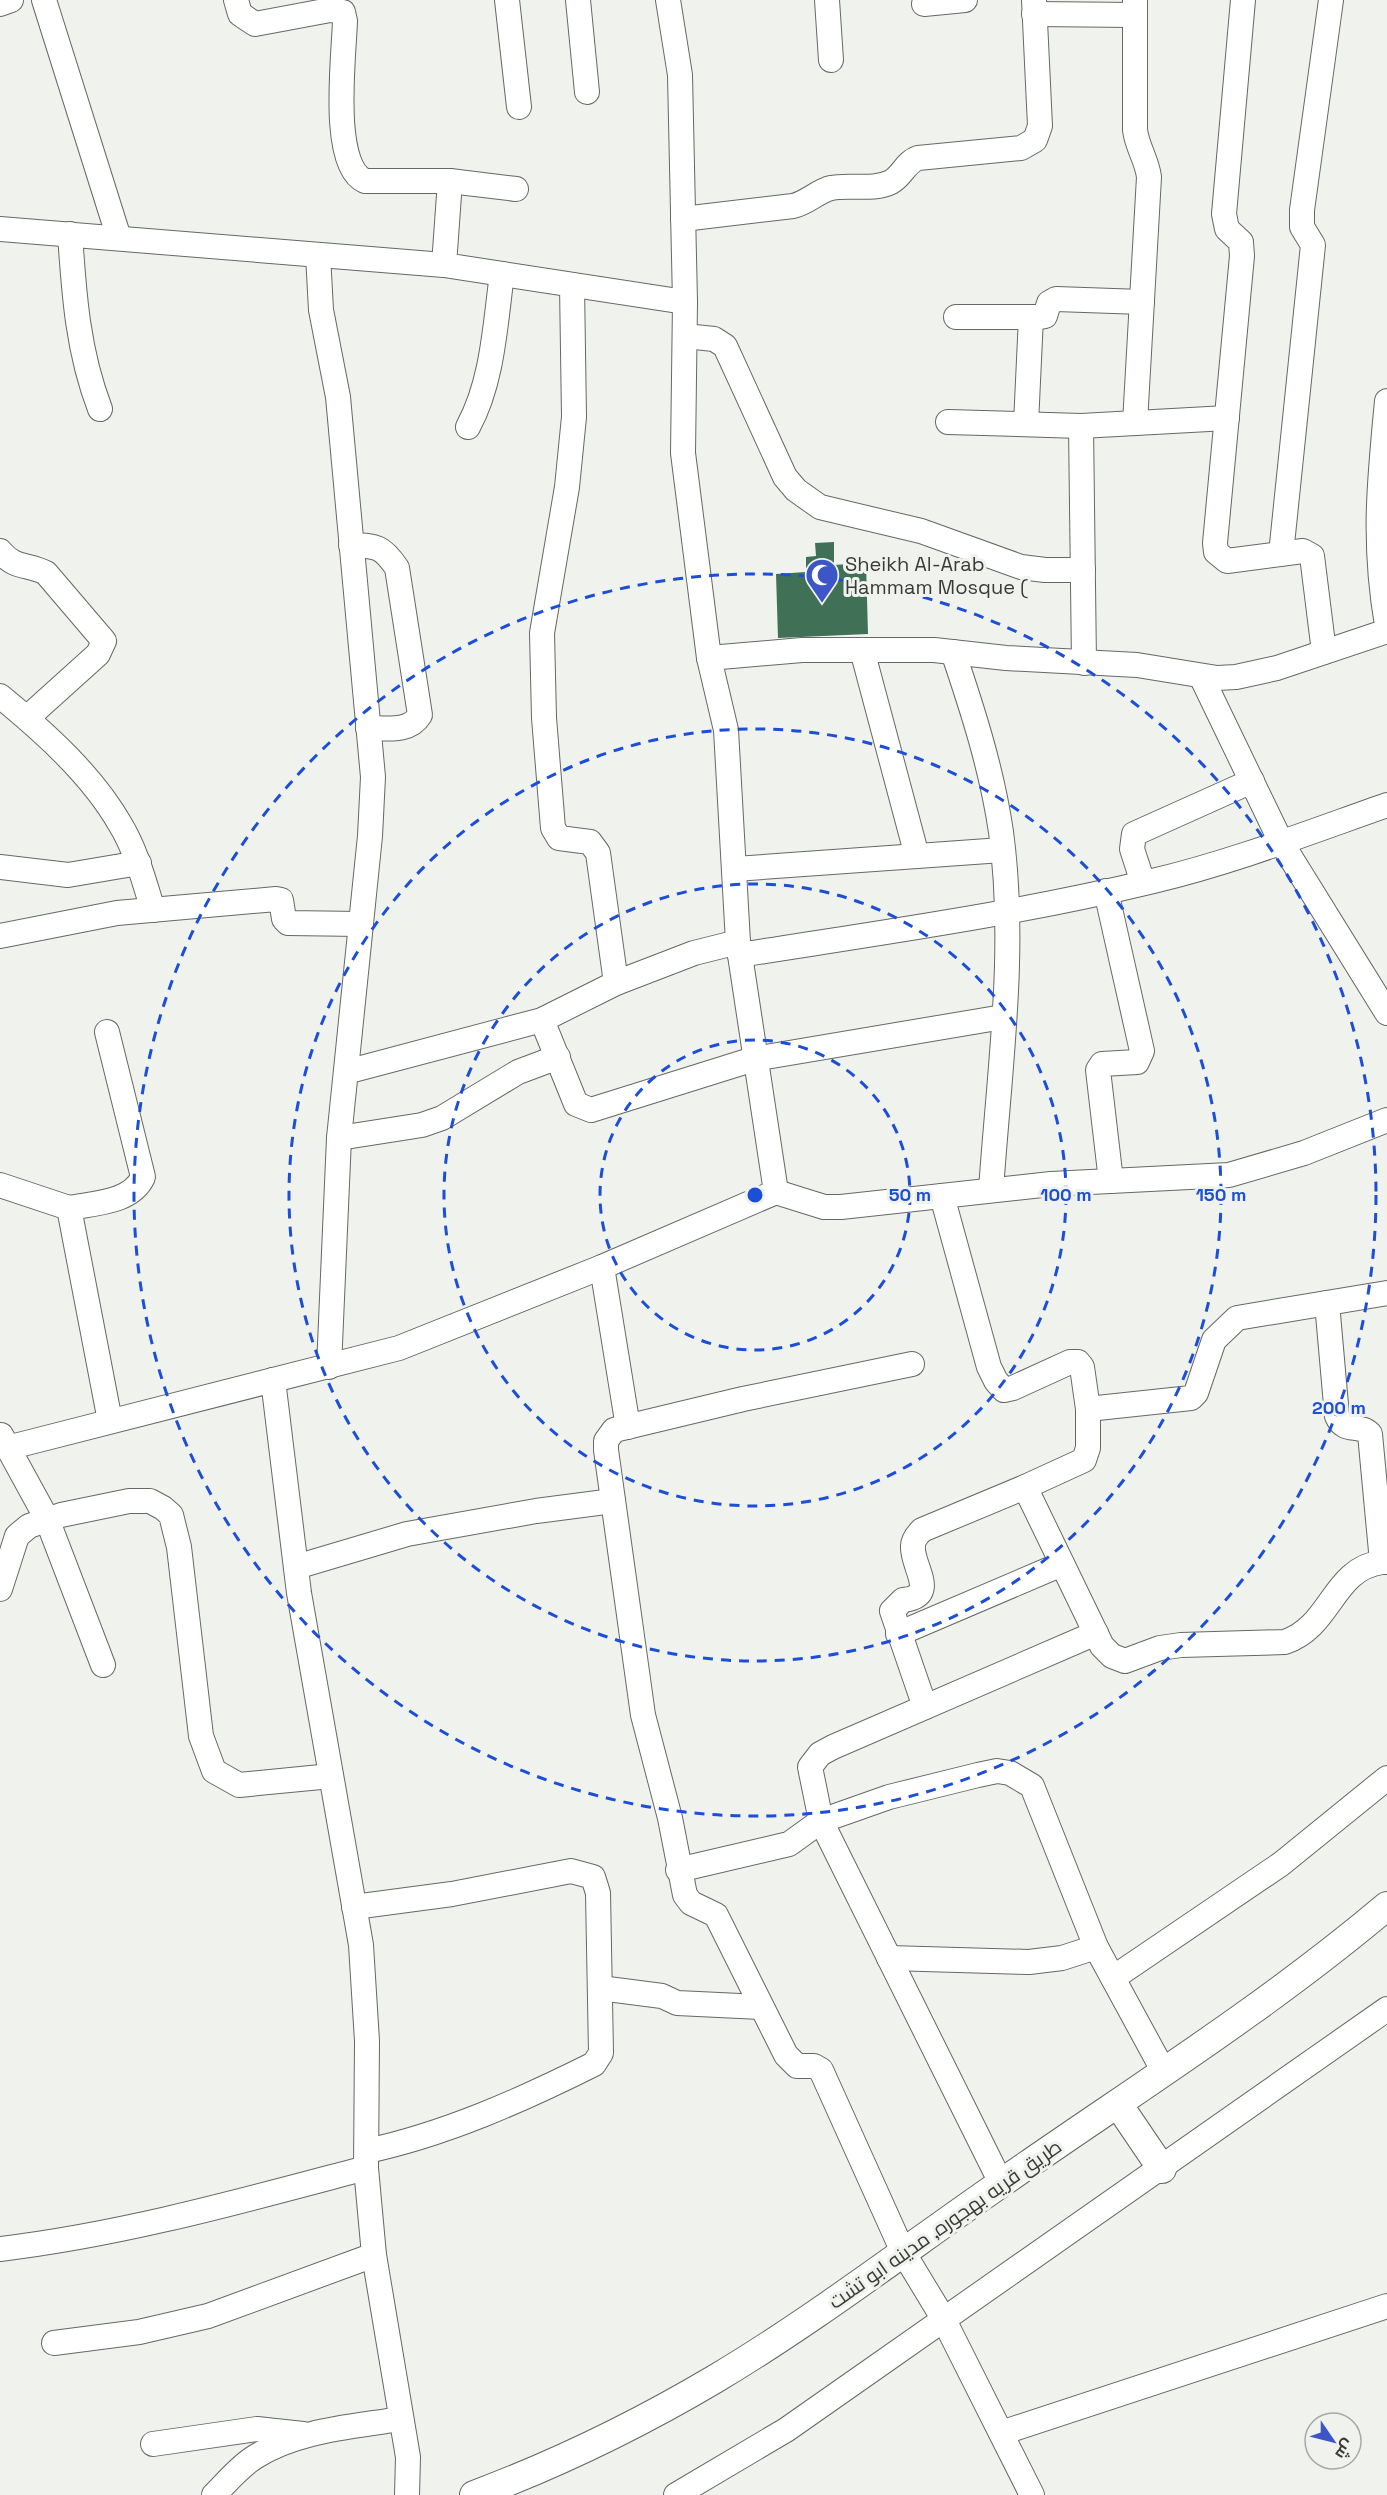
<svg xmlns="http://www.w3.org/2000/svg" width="1387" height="2495" font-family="'Space Grotesk',Cairo,sans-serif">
<rect width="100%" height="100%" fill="#eff2ed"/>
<path fill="#407157" d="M834,542V565L866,563L868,634L778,638L776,574L806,572V557L816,556L815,543Z"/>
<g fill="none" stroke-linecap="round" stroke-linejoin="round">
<g stroke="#656863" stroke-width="26">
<g id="minor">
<path d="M44,0L119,238"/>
<path d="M236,0L240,14L255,24L330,10L343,12L345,21C344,55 330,166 365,181H450L516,189"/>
<path d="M507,0L519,107"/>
<path d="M578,0L587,92"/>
<path d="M827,0L831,60"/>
<path d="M1243,0L1224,214L1227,229L1241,242L1242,256L1215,543L1216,552L1227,561L1303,551L1312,556L1324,652"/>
<path d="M0,4L11,0"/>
<path d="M924,4L965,0"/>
<path d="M1034,14L1135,15"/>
<path d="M450,181L444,265L685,302"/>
<path d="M683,219L793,206C807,203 818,191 831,188C849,184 873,191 891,182C902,176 906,162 918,158L1021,148L1035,140L1040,126L1034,0"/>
<path d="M0,229L444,265"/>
<path d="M70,234C74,295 78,352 100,409"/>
<path d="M318,255L321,310L338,397L373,777L370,836L339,1138L329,1367"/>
<path d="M572,285L574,417L567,487L542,633L544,718L553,828L559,838L590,842L598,853L616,983"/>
<path d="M956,317H1040L1045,316L1049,303L1056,299L1142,302"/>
<path d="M685,336L714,339L725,346L785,477L796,490L820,507L921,531L1021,567L1045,570H1083"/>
<path d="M1387,401C1379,483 1373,544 1387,625"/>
<path d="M948,422L1081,426L1227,418"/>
<path d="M1135,423L1149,177C1147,160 1137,147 1135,130V0"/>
<path d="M1026,424L1031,317"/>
<path d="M1081,426L1084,663"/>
<path d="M468,427C493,381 495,325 502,274"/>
<path d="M351,545C377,546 382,546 397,568L420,715C409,733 386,728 368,728"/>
<path d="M0,551C16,570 27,563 46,573L104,641L98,654L27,718"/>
<path d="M1281,554L1313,245L1302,227V210L1331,0"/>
<path d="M862,650L917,856"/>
<path d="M953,652C973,711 992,770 1001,832C1017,950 999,1072 991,1190"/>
<path d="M709,658L802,650H934L1006,658L1137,665L1217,678L1236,677L1277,668L1387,631"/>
<path d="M1201,676L1281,842L1387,1013"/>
<path d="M0,696C44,732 92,775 120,824C136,850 144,881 153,910"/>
<path d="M0,867L68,875L139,863"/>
<path d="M735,869L1002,850"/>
<path d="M1143,883L1132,849L1134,834L1252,781"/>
<path d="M1106,891L1142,1051L1137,1062L1102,1064L1098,1070L1111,1181"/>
<path d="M0,936L117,913L276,899L281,900L284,919L288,923L361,924"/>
<path d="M740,955C878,933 1017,914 1153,881C1233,862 1310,832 1387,805"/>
<path d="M542,1020L576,1104L591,1110L754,1059L1003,1017"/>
<path d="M346,1072L542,1020L616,983L694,953L738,942"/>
<path d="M339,1138L422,1125L442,1118L518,1072L558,1057"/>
<path d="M0,1185L69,1208L110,1421"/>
<path d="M776,1192L824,1207H841L1051,1184L1229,1175L1304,1153L1387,1120"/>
<path d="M942,1196L989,1367L996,1381L1004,1390L1013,1388L1070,1362H1078L1082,1367L1088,1409L1191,1398L1196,1393L1214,1340L1237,1318L1387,1293"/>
<path d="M69,1208C94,1203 131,1203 143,1177L107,1032"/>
<path d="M1327,1303L1337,1416C1344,1434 1359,1423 1370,1434L1382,1562H1387"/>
<path d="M912,1364L743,1399L614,1430L606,1441V1450L643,1715L670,1818L685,1895L691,1903L716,1915L786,2055L797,2066H814L821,2070L903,2252L943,2318L1032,2495"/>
<path d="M273,1380L299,1593L361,1945L367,2041L366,2168L374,2255L408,2457L407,2495"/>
<path d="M1088,1409V1448L1084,1460L1025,1487L1102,1646L1112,1656L1125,1661L1160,1648L1181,1645L1285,1642C1332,1626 1332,1569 1382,1562"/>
<path d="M628,1427L602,1267L776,1192L738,942L726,730L709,658L683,453L685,302L680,75L668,0"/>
<path d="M1,1435L47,1519L103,1665"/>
<path d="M7,1448L399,1348L602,1267"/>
<path d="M296,1567L407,1534L536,1511L613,1501"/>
<path d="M0,1589L17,1536L29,1526L61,1515L129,1501H150L163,1508L171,1515L179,1547L201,1736L214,1771L239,1785L331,1776"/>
<path d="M898,1634L1062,1564"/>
<path d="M925,1707L892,1611L903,1600C940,1596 911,1566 913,1546C913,1540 918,1534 922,1530L1025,1487"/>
<path d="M678,1870L789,1844L821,1821L889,1797L978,1775L997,1771L1010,1773L1032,1786L1096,1947L1164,2072"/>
<path d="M354,1907L452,1894L571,1871L593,1877L598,1893L601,2053L594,2064C522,2100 446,2134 367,2151"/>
<path d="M889,1958L1029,1962L1062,1958L1096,1947"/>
<path d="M1113,1978L1281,1864L1387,1778"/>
<path d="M600,1988L662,1996L677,2003L761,2007"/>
<path d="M1001,2183L821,1821L810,1767L820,1754L833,1747L1096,1633"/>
<path d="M0,2249C125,2234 245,2200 366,2168"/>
<path d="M54,2343L139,2332L208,2316L374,2255"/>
<path d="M1001,2433L1387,2306"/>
<path d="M153,2444L257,2429L303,2434"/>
<path d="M214,2495C227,2482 240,2466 255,2457C297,2430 352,2427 400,2419"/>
<path d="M676,2495L786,2430L1387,2009"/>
</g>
</g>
<g stroke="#656863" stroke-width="30">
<g id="tertiary">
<path d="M1118,2104L1162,2169"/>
<path d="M474,2495C557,2464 639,2424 715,2379C814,2320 906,2249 1000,2184C1130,2093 1265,2009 1387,1906"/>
</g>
</g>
<use href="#minor" stroke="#fff" stroke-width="24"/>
<use href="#tertiary" stroke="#fff" stroke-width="28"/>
</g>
<g fill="none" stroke="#1d4ed8" stroke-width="3" stroke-dasharray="10 8">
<circle cx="755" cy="1195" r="155"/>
<circle cx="755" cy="1195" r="311"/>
<circle cx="755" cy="1195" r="466"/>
<circle cx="755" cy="1195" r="621"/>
</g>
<defs>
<g id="mosque-pin" transform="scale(1.725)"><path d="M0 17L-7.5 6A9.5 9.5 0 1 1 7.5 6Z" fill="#3c55c7" stroke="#eff2ed"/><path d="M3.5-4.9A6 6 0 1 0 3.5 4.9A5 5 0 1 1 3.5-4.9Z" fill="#fff"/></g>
</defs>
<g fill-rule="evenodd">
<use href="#mosque-pin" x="822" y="575"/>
</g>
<g text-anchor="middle" stroke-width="6" stroke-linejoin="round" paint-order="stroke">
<g font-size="20" fill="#3a3b39" stroke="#eff2ed" text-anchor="start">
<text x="845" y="571">Sheikh Al-Arab<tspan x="845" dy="23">Hammam Mosque (</tspan></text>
</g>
<g font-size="20" fill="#3a3b39" stroke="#eff2ed">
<text transform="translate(945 2224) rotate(-35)" y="7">طريق قريه بهجوره, مدينه ابو تشت</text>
</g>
</g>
<circle cx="755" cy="1195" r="9" fill="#1d4ed8" stroke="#eff2ed" stroke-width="3"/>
<g font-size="18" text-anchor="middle" font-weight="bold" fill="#1d4ed8" stroke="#eff2ed" stroke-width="6" stroke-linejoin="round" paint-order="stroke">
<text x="910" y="1201">50 m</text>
<text x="1066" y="1201">100 m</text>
<text x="1221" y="1201">150 m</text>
<text x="1339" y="1414">200 m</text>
</g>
<g transform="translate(1333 2441) rotate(125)"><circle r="28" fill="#eff2ed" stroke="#a7a9a5" stroke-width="1.5"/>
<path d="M0-4.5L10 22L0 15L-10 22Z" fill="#3c55c7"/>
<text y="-9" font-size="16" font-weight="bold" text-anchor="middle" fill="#3a3b39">ش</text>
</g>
</svg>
